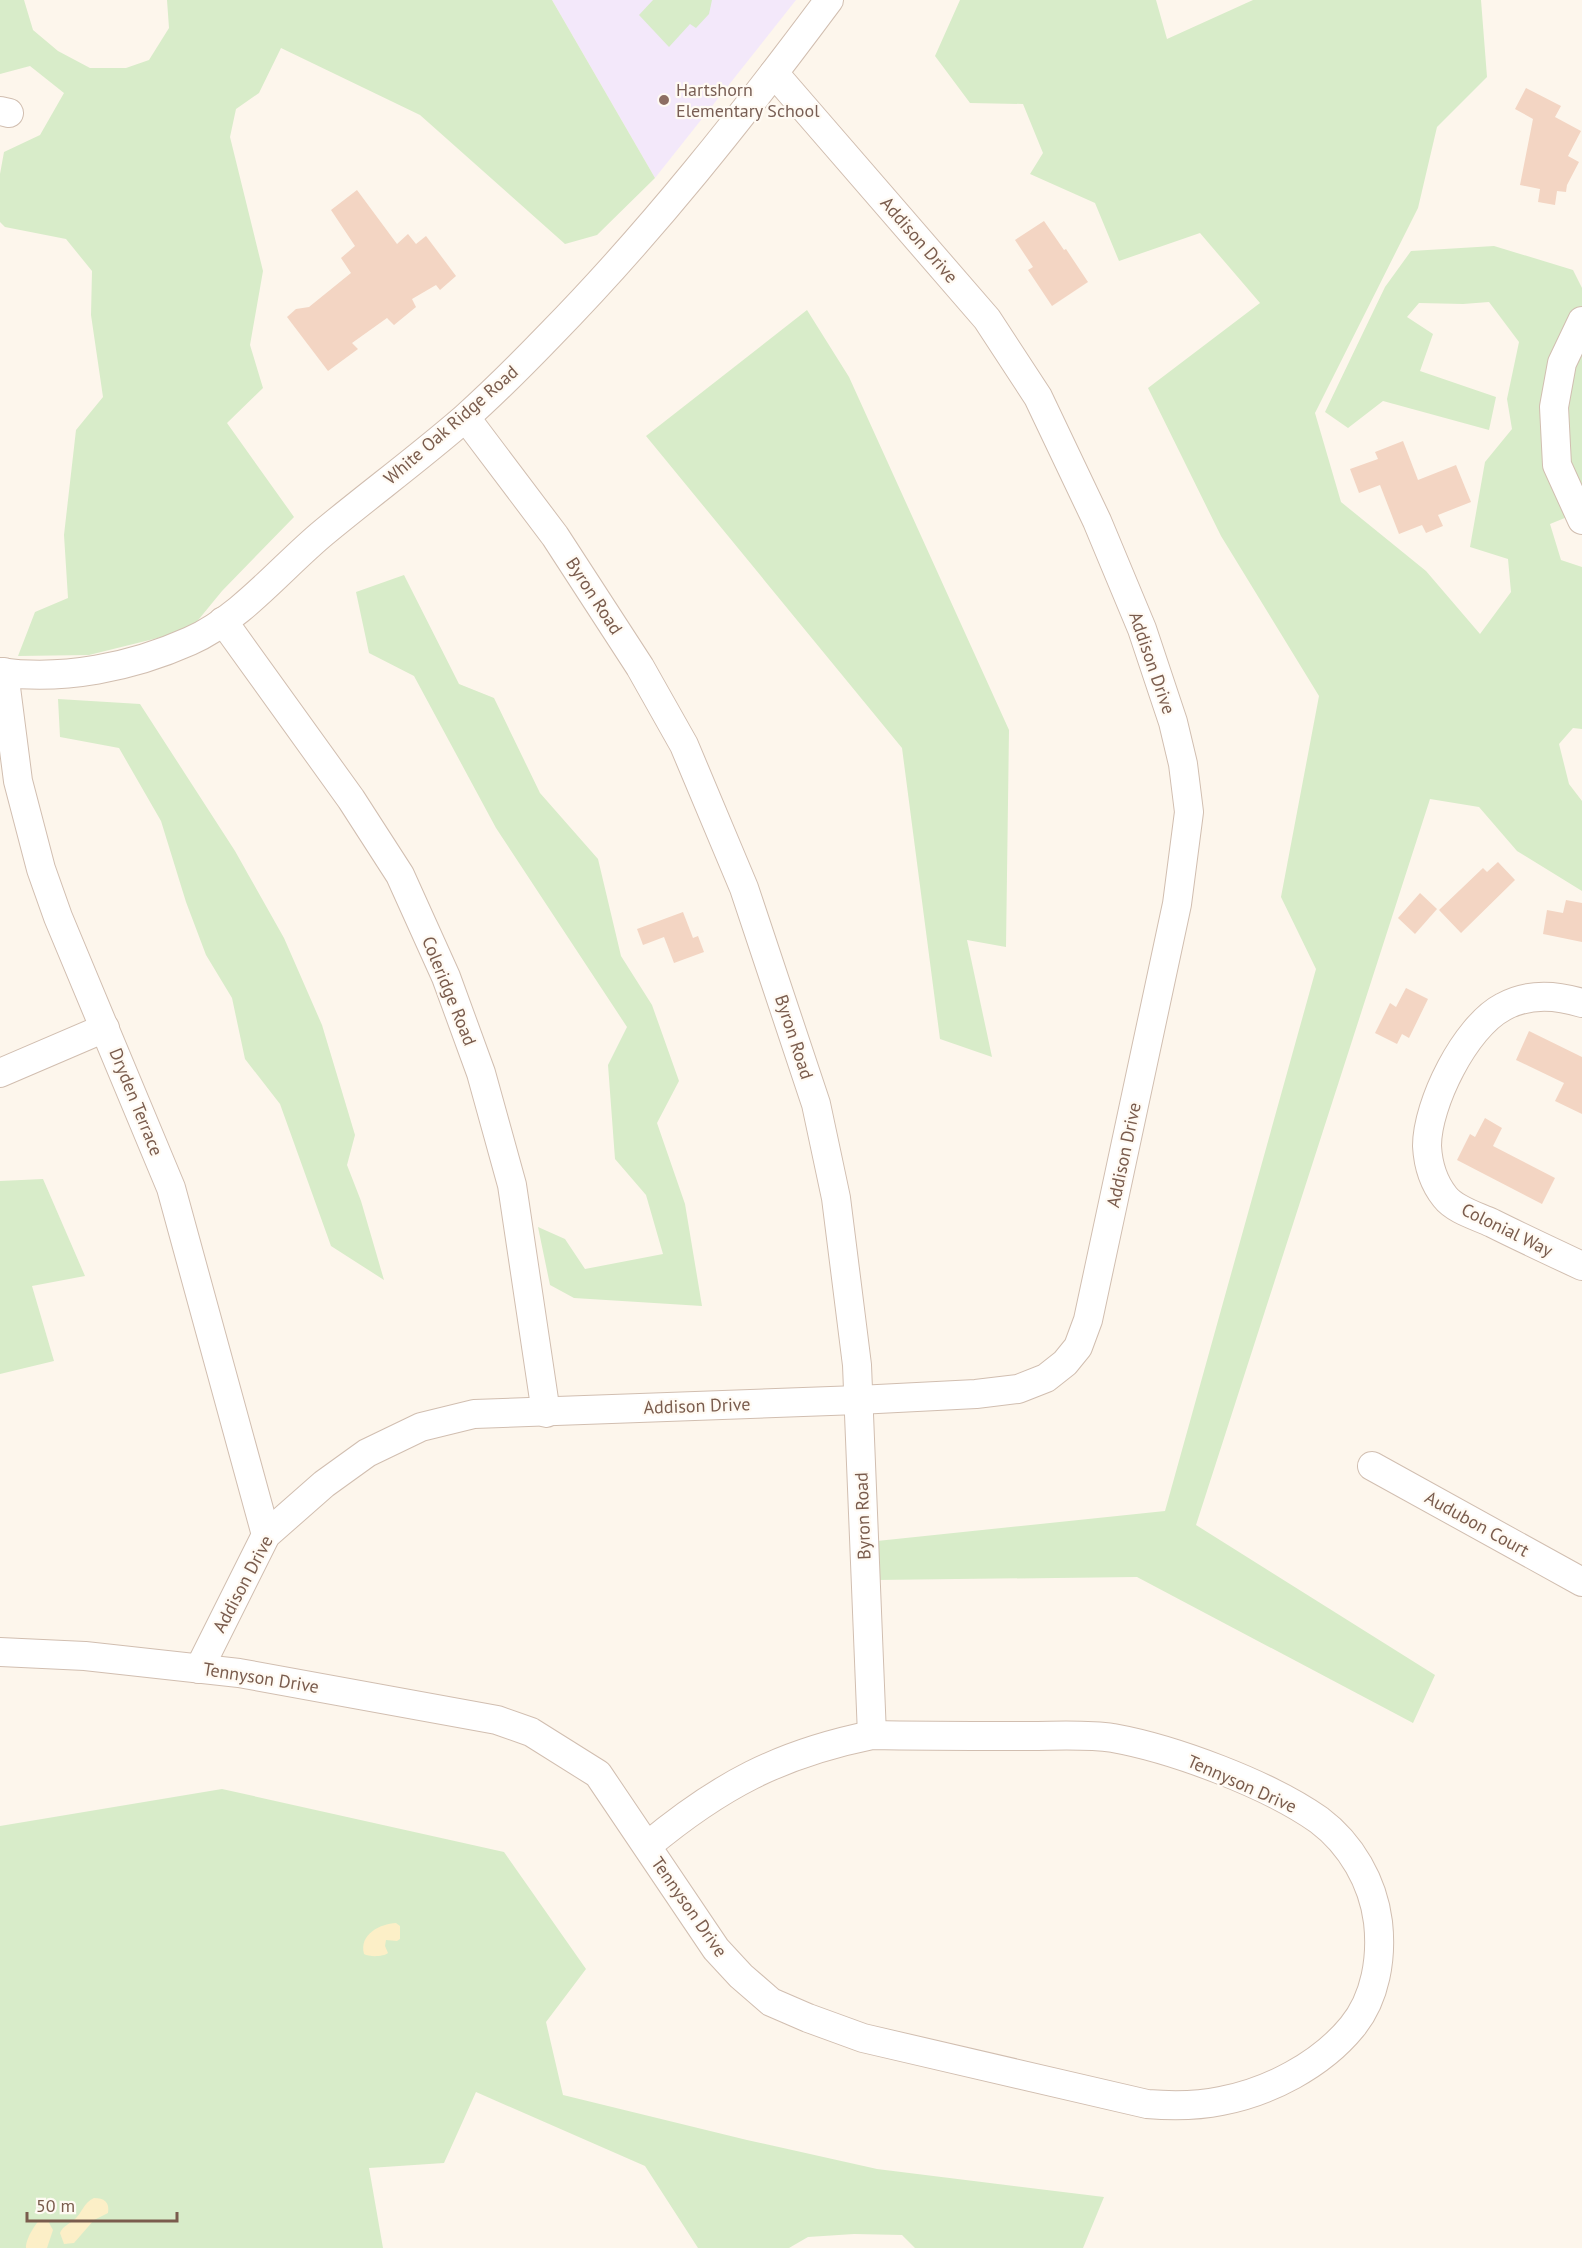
<svg xmlns="http://www.w3.org/2000/svg" width="1582" height="2248" font-family="'PT Sans',sans-serif">
<rect width="100%" height="100%" fill="#fdf6ec"/>
<path fill="#f3e8fa" d="M552,0H796L655,178Z"/>
<g fill="#d8ecc9">
<path d="M0,0H24L33,30L58,51L90,68H126L149,60L169,28L167,0H552L655,178L597,235L565,244L420,115L281,48L259,93L236,109L230,137L263,271L250,345L263,388L227,423L294,517L222,591L190,630L89,655L18,656L35,612L68,598L64,535L76,430L103,397L91,315L92,271L66,239L5,227L0,222V174L4,152L40,135L64,93L30,66L0,74Z"/>
<path d="M653,0H712L709,14L696,28L690,24L669,47L639,15Z"/>
<path d="M960,0H1156L1167,39L1253,0H1481L1487,77L1437,127L1418,208L1315,413L1341,502L1426,571L1480,634L1511,592L1508,559L1470,547L1485,462L1512,429L1507,399L1519,342L1489,302L1463,304L1419,303L1407,317L1433,334L1420,371L1496,397L1489,430L1383,401L1348,428L1325,412L1385,287L1411,251L1494,246L1573,270L1582,288V511L1550,524L1561,560L1582,567V729L1573,728L1559,744L1569,784L1582,801V891L1517,851L1479,807L1430,799L1196,1525L1435,1675L1413,1723L1137,1577L875,1580L877,1541L1165,1511L1316,969L1281,897L1319,696L1221,536L1148,388L1260,303L1200,233L1119,261L1095,203L1030,174L1043,153L1023,104L970,103L935,56Z"/>
<path d="M807,310L849,377L1009,730L1006,947L967,940L992,1057L940,1039L902,748L646,436Z"/>
<path d="M404,575L459,684L494,698L540,793L598,859L621,956L652,1005L679,1081L657,1123L685,1204L702,1306L574,1298L550,1285L538,1227L565,1239L585,1269L663,1254L646,1195L615,1159L608,1065L627,1027L496,828L414,676L369,653L356,592Z"/>
<path d="M58,699L140,704L235,851L284,938L322,1025L355,1135L347,1165L361,1201L384,1280L331,1246L280,1104L245,1059L232,998L206,955L186,902L161,821L119,748L60,737Z"/>
<path d="M43,1179L85,1276L32,1286L54,1361L0,1374V1181Z"/>
<path d="M222,1789L504,1852L586,1969L546,2022L563,2095L747,2140L877,2169L1104,2197L1083,2248H915L902,2235L854,2234L808,2237L789,2248H698L645,2166L476,2092L444,2163L369,2168L383,2248H0V1826Z"/>
</g>
<g fill="#fcefc7">
<path d="M396,1923L400,1926V1939L397,1941L386,1940L385,1946L388,1953C383,1957 369,1957 364,1954C359,1934 380,1924 396,1923Z"/>
<path d="M94,2198C104,2198 110,2202 108,2213L94,2220L74,2243L64,2244L60,2233C63,2226 69,2224 74,2220C83,2212 83,2203 94,2198Z"/>
<path d="M40,2220L48,2221L53,2230L47,2248H26C25,2241 34,2225 40,2220Z"/>
</g>
<g fill="#f3d5c3">
<path d="M1526,88L1561,106L1555,117L1581,131L1568,156L1579,162L1567,185L1566,192L1557,191L1555,205L1538,202L1540,189L1520,185L1533,119L1515,109Z"/>
<path d="M357,190L397,244L408,234L416,244L426,236L456,276L440,290L436,285L412,299L416,307L394,325L387,318L352,343L358,349L328,371L287,317L296,309L309,307L351,273L341,258L355,246L331,210Z"/>
<path d="M1044,221L1064,250L1066,249L1088,282L1052,306L1028,270L1033,267L1015,240Z"/>
<path d="M1403,441L1418,480L1456,465L1471,502L1438,515L1443,526L1426,533L1422,525L1399,534L1380,485L1359,493L1350,469L1378,459L1375,452Z"/>
<path d="M1498,862L1515,880L1461,933L1439,910L1483,868L1487,872Z"/>
<path d="M1420,893L1437,909L1415,934L1398,918Z"/>
<path d="M1566,900L1582,903V942L1543,934L1547,910L1563,913Z"/>
<path d="M683,912L693,938L698,936L704,952L674,963L664,937L643,945L637,929Z"/>
<path d="M1406,988L1428,999L1409,1038L1402,1034L1397,1044L1375,1033L1390,1003L1396,1007Z"/>
<path d="M1529,1031L1582,1057V1114L1555,1101L1564,1083L1516,1060Z"/>
<path d="M1485,1118L1502,1128L1493,1146L1555,1178L1542,1204L1457,1160L1470,1134L1475,1137Z"/>
</g>
<g fill="none" stroke-linecap="round" stroke-linejoin="round">
<g stroke="#d1beb0" stroke-width="30">
<g id="minor">
<path d="M0,111L9,113"/>
<path d="M1582,321L1562,363L1554,407L1557,465L1582,520"/>
<path d="M466,418L555,536L640,667L684,745L744,888L816,1104L836,1198L857,1365L872,1735"/>
<path d="M223,621L351,799L400,875L446,977L481,1073L512,1185L546,1413"/>
<path d="M0,672C63,681 132,667 190,641C240,619 281,568 323,533C370,494 419,458 465,418C494,392 522,364 549,336C651,232 742,117 829,0"/>
<path d="M4,672L18,781L41,869L58,917L171,1188L266,1535"/>
<path d="M1582,1003C1556,995 1528,993 1503,1007C1465,1027 1427,1104 1427,1146C1428,1164 1433,1182 1445,1197C1455,1210 1477,1216 1492,1223C1522,1238 1552,1252 1582,1266"/>
<path d="M0,1073L105,1028"/>
<path d="M1372,1466L1582,1582"/>
<path d="M0,1652L85,1656L239,1673L497,1720L531,1732L598,1774L716,1949L741,1976L771,2002L808,2018L863,2038L1147,2104C1172,2106 1197,2106 1221,2101C1269,2092 1321,2065 1352,2027C1376,1998 1382,1957 1378,1922C1373,1882 1351,1844 1319,1820C1268,1784 1174,1749 1113,1738C1086,1734 1057,1736 1029,1736C977,1736 924,1736 872,1735C779,1754 719,1786 647,1846"/>
<path d="M199,1669L266,1535L324,1484L367,1453L421,1427L474,1414L858,1400L976,1394L1018,1389L1046,1378L1065,1363L1078,1347L1088,1320L1177,904L1189,812L1183,764L1173,722L1142,629L1097,521L1038,397L987,319L774,73"/>
</g>
</g>
<use href="#minor" stroke="#fff" stroke-width="28"/>
</g>
<circle fill="#8d6e63" stroke="#fffaf3" stroke-width="2" cx="664" cy="100" r="6"/>
<g text-anchor="middle" stroke-width="4.5" stroke-linejoin="round" paint-order="stroke">
<g font-size="18" fill="#785e54" stroke="#fffaf3" text-anchor="start">
<text x="676" y="96">Hartshorn<tspan x="676" dy="21">Elementary School</tspan></text>
</g>
<g font-size="18" fill="#7a5c4d" stroke="#fffaf3">
<text transform="translate(919 240) rotate(49)" y="6">Addison Drive</text>
<text transform="translate(451 425) rotate(-41)" y="6">White Oak Ridge Road</text>
<text transform="translate(594 596) rotate(57)" y="6">Byron Road</text>
<text transform="translate(1152 663) rotate(71)" y="6">Addison Drive</text>
<text transform="translate(449 991) rotate(68)" y="6">Coleridge Road</text>
<text transform="translate(794 1037) rotate(72)" y="6">Byron Road</text>
<text transform="translate(136 1102) rotate(68)" y="6">Dryden Terrace</text>
<text transform="translate(1124 1155) rotate(-78)" y="6">Addison Drive</text>
<text transform="translate(1507 1230) rotate(26)" y="6">Colonial Way</text>
<text transform="translate(697 1406) rotate(-2)" y="6">Addison Drive</text>
<text transform="translate(863 1516) rotate(-92)" y="6">Byron Road</text>
<text transform="translate(1477 1524) rotate(29)" y="6">Audubon Court</text>
<text transform="translate(243 1584) rotate(-62)" y="6">Addison Drive</text>
<text transform="translate(261 1678) rotate(9)" y="6">Tennyson Drive</text>
<text transform="translate(1242 1784) rotate(24)" y="6">Tennyson Drive</text>
<text transform="translate(689 1907) rotate(55)" y="6">Tennyson Drive</text>
</g>
</g>
<path d="M27 2212v9h150v-9" fill="none" stroke="#7a5c4d" stroke-width="3"/>
<text x="36" y="2212" font-size="18" fill="#7a5c4d" stroke="#fffaf3" stroke-width="4.5" paint-order="stroke">50 m</text>
</svg>
